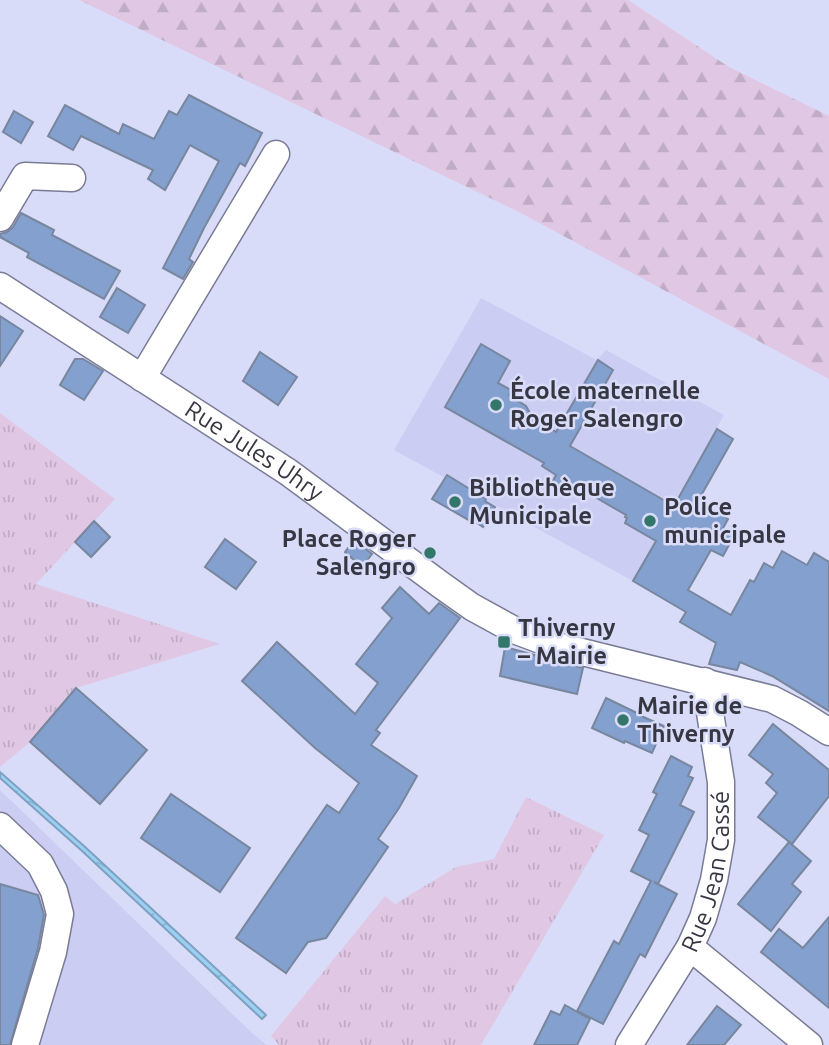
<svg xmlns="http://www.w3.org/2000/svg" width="829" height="1045" font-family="Ubuntu,sans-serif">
<defs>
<pattern id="grass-tufts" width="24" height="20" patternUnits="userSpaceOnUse" patternTransform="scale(1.75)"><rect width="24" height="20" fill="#e0c8e4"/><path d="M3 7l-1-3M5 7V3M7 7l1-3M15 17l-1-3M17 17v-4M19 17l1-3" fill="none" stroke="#c1acc5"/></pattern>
<pattern id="forest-firs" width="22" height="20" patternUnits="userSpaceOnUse" patternTransform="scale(1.75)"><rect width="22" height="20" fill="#e0c8e4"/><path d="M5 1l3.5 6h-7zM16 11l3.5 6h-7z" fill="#c1acc5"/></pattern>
<pattern id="water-ripples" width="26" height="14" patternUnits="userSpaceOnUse" patternTransform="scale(1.75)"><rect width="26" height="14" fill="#9bcff4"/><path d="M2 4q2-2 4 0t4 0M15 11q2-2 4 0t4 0" fill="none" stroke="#86b2d2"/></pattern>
</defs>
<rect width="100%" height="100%" fill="#d9dcf9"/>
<g fill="#cbcef2">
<path d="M481,298L597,360L606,350L724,415L633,581L394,450Z"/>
<path d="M0,790L252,1033L267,1045H0Z"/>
</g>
<g fill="url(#grass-tufts)">
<path d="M0,413L115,499L36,584L220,644L76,688L30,742L0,767Z"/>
<path d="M526,797L604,835L481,1045H279L271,1036L385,896L395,904L456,867L494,859Z"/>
</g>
<path fill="url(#forest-firs)" d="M79,0H628L729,67L829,116V379L517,211Z"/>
<path fill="url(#water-ripples)" stroke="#7da1bf" stroke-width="2" d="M0,772L84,846L266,1015L262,1019L81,850L0,778Z"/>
<g fill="#84a0ce" stroke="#78869e" stroke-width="2">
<path d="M189,95L262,133L245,166L240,163L204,228L189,259L193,262L183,279L163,268L219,161L190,145L165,190L148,179L153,170L81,136L73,150L48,136L65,105L119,134L123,124L154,139L169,111L177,115Z"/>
<path d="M14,111L33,122L21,143L3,132Z"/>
<path d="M21,213L54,230L52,235L120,271L104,299L27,257L29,253L0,237V234L7,232L13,227Z"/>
<path d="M117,288L145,305L128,333L100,317Z"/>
<path d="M0,316L23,331L0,366Z"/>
<path d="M481,344L510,361L498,383L511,390L509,395L526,406L534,420L556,432L598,360L613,370L570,446L674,506L717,429L733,439L698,501L728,519L722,530L734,536L723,556L711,550L688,590L731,615L750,580L754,582L764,563L773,568L782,551L807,565L814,553L829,562V711L772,676L740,662L737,670L709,664L716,643L680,622L686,612L633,581L656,541L625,523L627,518L625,517L626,515L576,486L572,493L553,481L556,475L542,466L544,463L445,407Z"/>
<path d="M260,352L297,377L278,405L243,381Z"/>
<path d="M75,359H83L103,371L84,400L60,385Z"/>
<path d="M447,475L486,499L485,501L495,507L483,527L473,520L472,522L432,499Z"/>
<path d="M94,521L110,537L91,557L75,542Z"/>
<path d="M225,539L256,562L236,589L205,567Z"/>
<path d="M354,540L372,554L362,567L345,552Z"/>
<path d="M400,587L429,614L439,603L460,618L376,730L380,733L371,745L417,776L399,808L378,839L388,847L326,938L308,942L286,973L236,938L327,805L339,813L359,783L315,748L242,681L277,642L355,714L378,683L356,664L392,618L382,608Z"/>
<path d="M505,647L583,668L577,694L500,676Z"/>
<path d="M76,688L147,750L100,804L30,742Z"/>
<path d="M606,698L639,714V715L664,726L652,753L625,741L624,743L592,728Z"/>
<path d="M773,724L829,770V796L792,844L758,817L777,793L766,783L773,774L749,755Z"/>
<path d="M671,756L692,767L688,776L693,778L680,805L694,812L658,884L654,882L677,894L645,957L640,954L603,1024L577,1011L614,941L619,944L651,881L631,871L649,835L639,830L657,794L653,792Z"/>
<path d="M171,794L250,848L220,892L141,838Z"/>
<path d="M789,842L811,861L792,884L801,892L771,931L738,904Z"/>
<path d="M0,884L38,895L44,915L38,948L10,1045H0Z"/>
<path d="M829,917V1008L761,952L779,929L803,948Z"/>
<path d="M565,1005L590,1019L577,1045H534L551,1011L560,1015Z"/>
<path d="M717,1006L741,1025L724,1045H687Z"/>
</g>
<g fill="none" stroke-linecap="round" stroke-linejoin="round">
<g stroke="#7a7c96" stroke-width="29">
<g id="minor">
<path d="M0,218L25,176L72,178"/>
<path id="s1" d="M0,286L288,472L441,585L472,607L514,630L554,645L772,699L799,713L829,732"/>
<path d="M142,378L276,154"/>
<path d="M0,826L40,864L54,891L60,914L53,952L25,1045"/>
<path d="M690,947L809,1045"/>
<path id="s2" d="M629,1045L690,947L703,918L714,880L721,840V782L705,681"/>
</g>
</g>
<use href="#minor" stroke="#fff" stroke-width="26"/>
</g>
<g fill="#33776a" stroke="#d9dcf9" stroke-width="2.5">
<circle cx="496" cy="405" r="7"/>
<circle cx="455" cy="502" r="7"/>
<circle cx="650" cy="521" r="7"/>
<circle cx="430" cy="553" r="7"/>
<rect x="497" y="635" width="14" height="14" rx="3.5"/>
<circle cx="623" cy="720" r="7"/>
</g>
<g text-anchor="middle" stroke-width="5" stroke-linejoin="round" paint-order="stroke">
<g font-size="24" font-weight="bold" fill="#363742" stroke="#d9dcf9" text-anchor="start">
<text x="510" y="399">École maternelle<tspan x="510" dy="28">Roger Salengro</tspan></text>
<text x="469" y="496">Bibliothèque<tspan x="469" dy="28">Municipale</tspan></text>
<text x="664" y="515">Police<tspan x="664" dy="28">municipale</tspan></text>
<text x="416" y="547" text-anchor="end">Place Roger<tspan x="416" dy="28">Salengro</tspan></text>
<text x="518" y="636">Thiverny<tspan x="518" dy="28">– Mairie</tspan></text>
<text x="637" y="714">Mairie de<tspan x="637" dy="28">Thiverny</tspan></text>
</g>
<g font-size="24" fill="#363742" stroke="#d9dcf9">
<text dy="8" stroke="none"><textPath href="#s1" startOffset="303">Rue Jules Uhry</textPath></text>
<text dy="8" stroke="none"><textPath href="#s2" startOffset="194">Rue Jean Cassé</textPath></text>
</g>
</g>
</svg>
